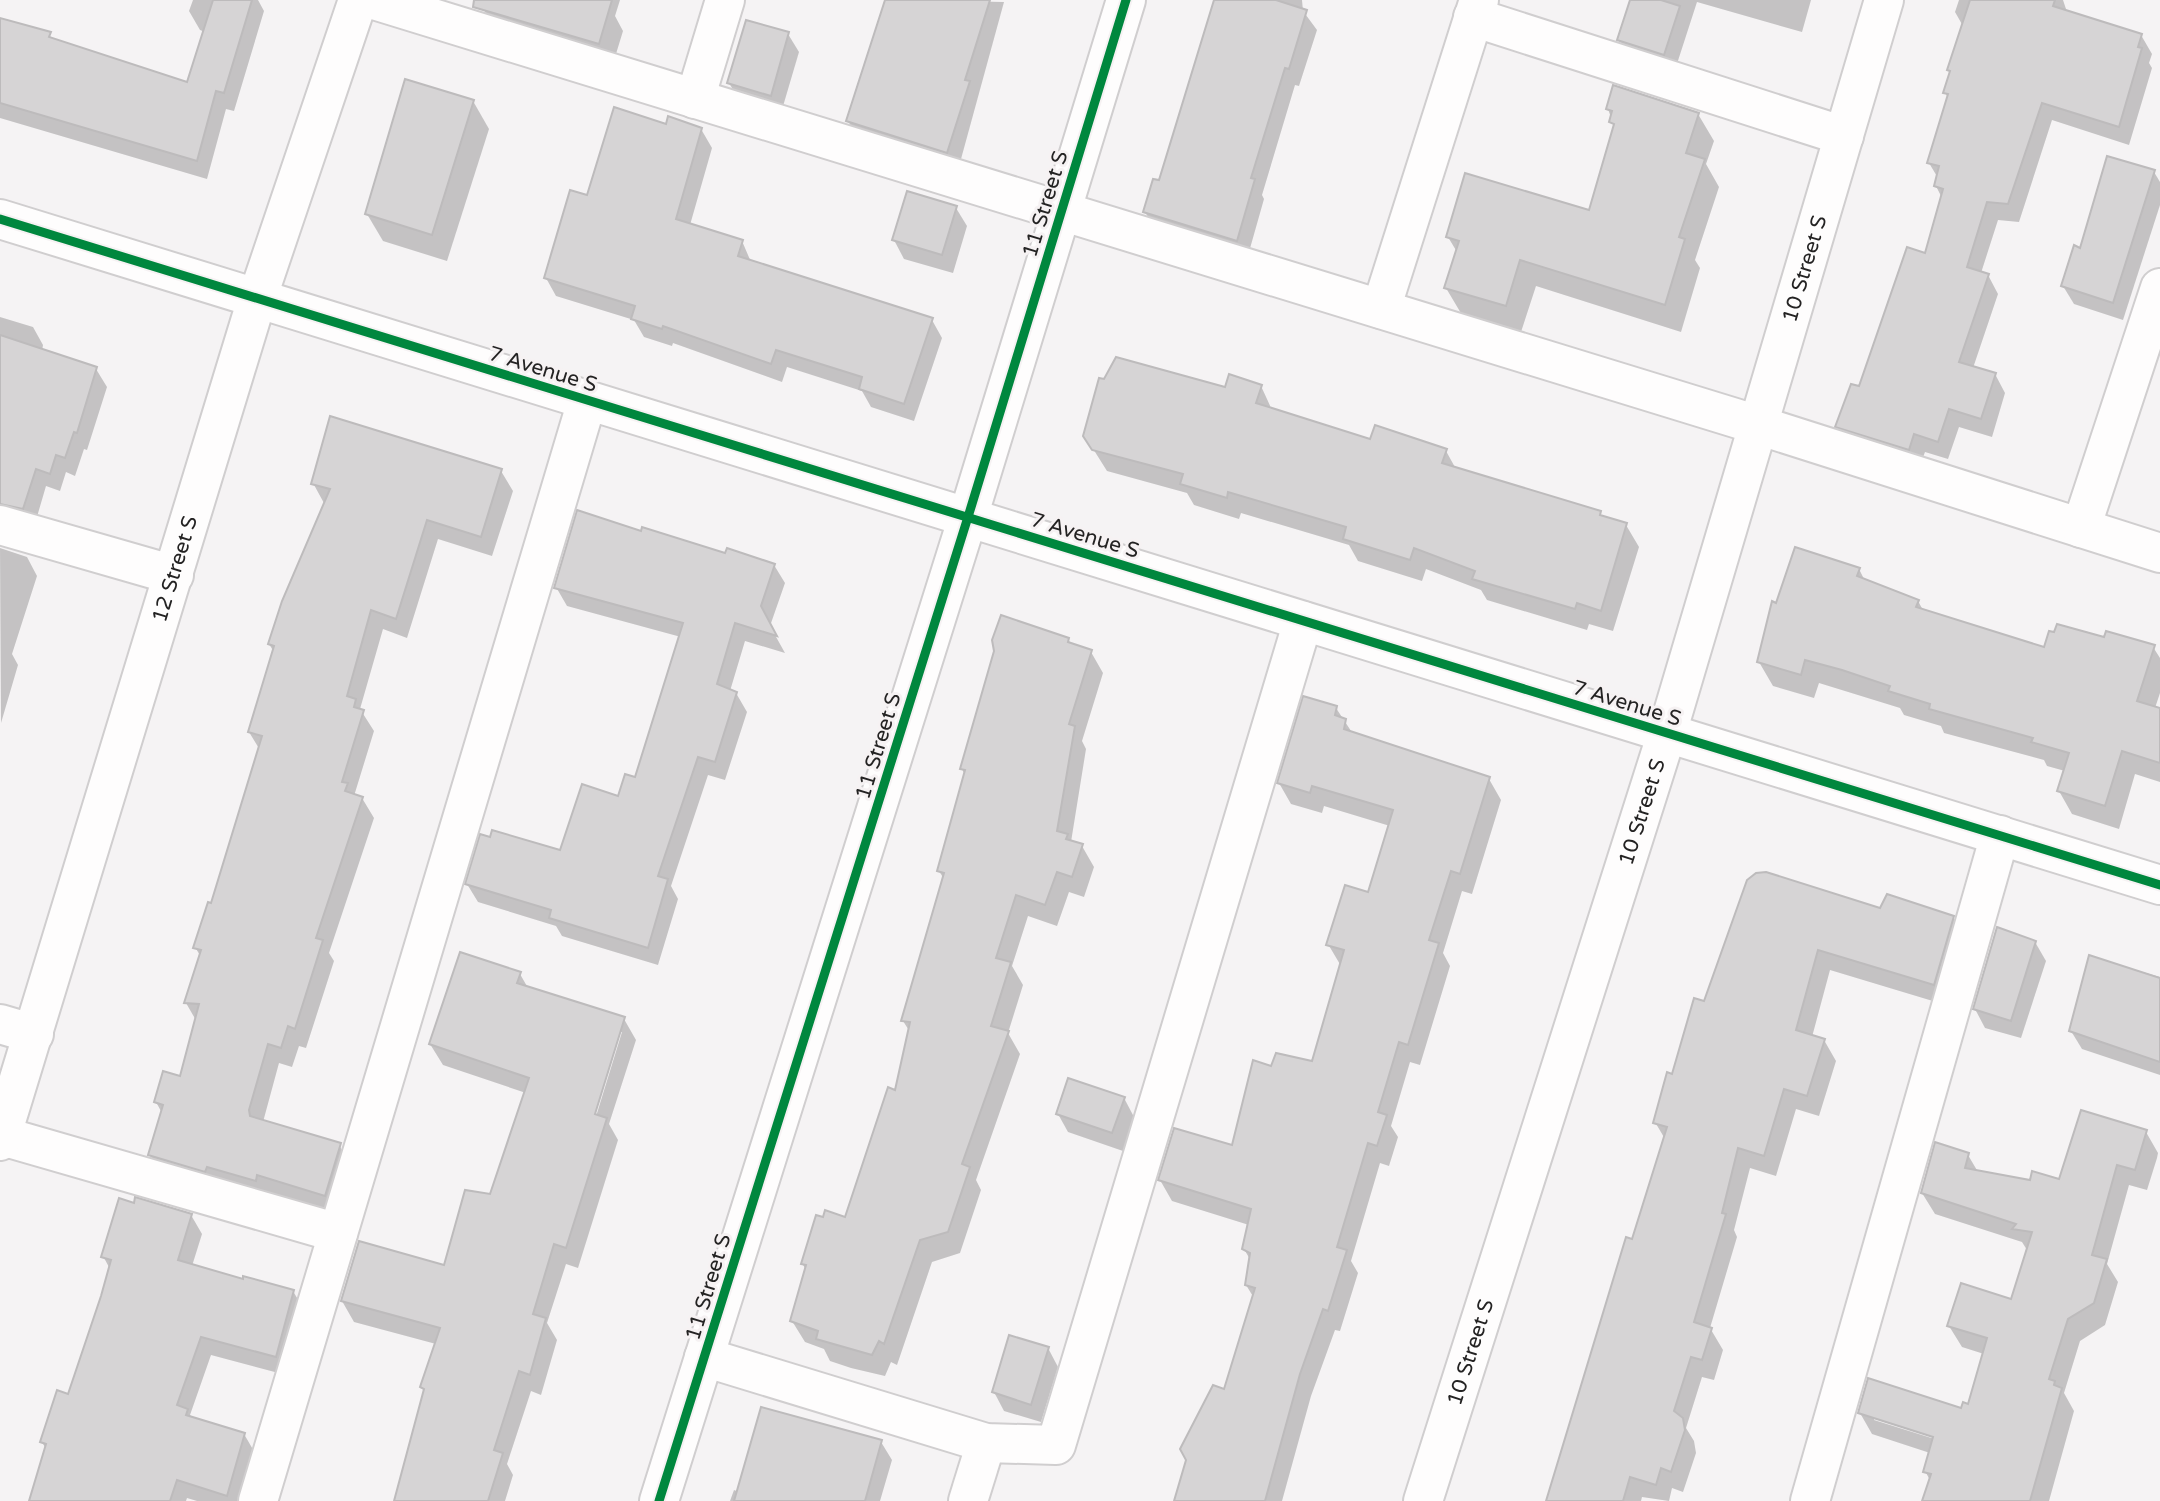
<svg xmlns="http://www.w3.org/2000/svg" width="2160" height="1501" font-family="'Varela Round',sans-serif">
<rect width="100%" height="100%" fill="#f5f3f4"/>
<g fill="#0003" fill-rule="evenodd">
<path d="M193,0H258L264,11L234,111L226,109L207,179L0,118V20L49,34L53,41L189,84L205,32L200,30L189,11Z"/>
<path d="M486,0H620L615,16L623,31L612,67L497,34L484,10Z"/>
<path d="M906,0L1004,2L958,170L859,139L848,121Z"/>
<path d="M1215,0H1302L1303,11L1317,30L1299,86L1295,85L1262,195L1264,199L1247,259L1156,230L1145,212L1160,182Z"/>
<path d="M1632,0H1811L1802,32L1697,2L1674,73L1630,58L1619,40Z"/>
<path d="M1959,0H2063L2067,12L2141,35L2152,54L2149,63L2152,68L2129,145L2052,120L2019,222L1998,220L1981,273L1988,275L1998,294L1973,368L1995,374L2005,393L1992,437L1959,427L1948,459L1925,452L1919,468L1848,445L1837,427L1926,255L1942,198L1936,186L1938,178L1929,163L1949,100L1945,92L1951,73L1949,70L1963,26L1955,12Z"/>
<path d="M788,34L799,52L781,113L740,101L729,83Z"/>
<path d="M473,101L489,129L447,261L383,241L367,214Z"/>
<path d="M1608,109L1698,114L1714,141L1706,164L1719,187L1695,260L1700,268L1681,332L1536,286L1521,332L1462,315L1446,288L1457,252L1448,237L1590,212L1615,129Z"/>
<path d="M667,126L701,129L712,148L690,225L742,241L751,262L932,320L942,338L914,421L871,407L862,391L787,367L782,382L673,343L672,346L644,337L634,320L556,296L546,278L588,197Z"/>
<path d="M2154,172L2160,182V205L2123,320L2074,304L2063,286L2081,250Z"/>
<path d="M956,208L967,226L953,273L904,259L894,240Z"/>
<path d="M0,317L33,327L43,345L42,351L96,369L107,387L87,450L84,449L75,476L66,472L60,491L46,486L34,527L0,525Z"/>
<path d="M1261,386L1272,410L1372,442L1446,451L1456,469L1600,513L1602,518L1626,525L1639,547L1613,631L1589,624L1587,630L1487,600L1481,590L1426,569L1422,581L1358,561L1349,545L1241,513L1239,519L1194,505L1187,493L1107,471L1085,436L1226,389Z"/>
<path d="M501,471L513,491L492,556L438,539L407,638L383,629L360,709L374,731L354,796L362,798L374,818L329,953L334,961L306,1048L299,1046L292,1067L279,1063L263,1122L339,1145L351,1165L336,1215L161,1175L150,1155L162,1113L156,1102L182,1078L197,1022L186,1003L201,957L195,947L212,905L260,750L249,732L274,652L269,644L325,505L313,483Z"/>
<path d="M642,533L774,565L785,583L770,626L785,653L745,641L730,691L736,693L747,712L725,780L708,775L671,886L678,899L658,965L562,936L556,926L478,902L467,884L561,852L636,779L681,637L567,606L556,587Z"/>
<path d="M0,548L27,557L37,576L12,654L18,665L1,723Z"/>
<path d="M1859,569L1865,581L1918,601L1924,612L2045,650L2105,640L2153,647L2160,658V693L2155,708L2160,710V782L2135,774L2119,829L2072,814L2059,791L2065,771L2047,766L2044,760L1944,733L1941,726L1904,715L1900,708L1819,683L1814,698L1773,686L1759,662L1777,605Z"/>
<path d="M1068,639L1072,646L1091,652L1103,673L1082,741L1086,749L1071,842L1082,846L1094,867L1084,897L1069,892L1057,926L1028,916L1012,966L1023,985L1008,1033L1020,1054L976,1180L981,1190L960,1253L932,1262L897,1365L891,1362L885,1376L851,1368L830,1361L824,1349L805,1342L792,1321L806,1270L802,1263L846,1219L896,1092L910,1032L903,1021L944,879L939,871L965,775L962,769Z"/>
<path d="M1336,708L1353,734L1489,779L1501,800L1472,894L1462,891L1443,953L1450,966L1420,1065L1410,1062L1391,1126L1398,1137L1389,1166L1380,1163L1351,1261L1358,1273L1340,1331L1335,1330L1311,1396L1282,1501H1176L1225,1391L1254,1298L1246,1285L1251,1261L1244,1249L1249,1225L1172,1201L1160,1180L1234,1147L1272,1069L1313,1063L1341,966L1328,944L1369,894L1390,826L1324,806L1322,813L1291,804L1279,783Z"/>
<path d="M1881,911L1953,917L1965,938L1946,1005L1830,970L1812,1037L1824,1040L1836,1061L1819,1116L1796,1109L1776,1176L1750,1168L1734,1230L1737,1237L1710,1328L1723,1350L1714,1380L1702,1377L1686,1428L1694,1441L1696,1453L1683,1492L1672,1488L1669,1501L1642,1497L1641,1501H1549L1665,1139L1655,1122L1705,1004Z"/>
<path d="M2035,942L2046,961L2021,1038L1985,1028L1975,1009Z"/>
<path d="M2090,957L2160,977V1075L2082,1049L2071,1031Z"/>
<path d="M520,974L528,988L624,1019L636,1040L609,1124L618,1140L578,1268L566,1264L547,1323L557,1340L541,1395L531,1391L507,1464L513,1475L505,1501H395L425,1393L422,1387L436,1344L354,1322L342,1301L445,1267L491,1196L526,1093L443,1065L430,1044ZM618,1032H622L594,1123L590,1122Z"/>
<path d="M1124,1098L1134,1117L1123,1151L1068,1132L1058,1114Z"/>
<path d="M2146,1132L2158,1153L2157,1158L2147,1190L2129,1185L2107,1264L2118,1282L2105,1325L2080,1341L2064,1393L2074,1411L2049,1501H1925L1931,1482L1925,1471L1930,1453L1872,1434L1860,1413L1963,1410L1969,1406L1984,1354L1962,1347L1949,1326L2012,1301L2027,1250L2022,1242L1935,1214L1922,1193L1968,1155L1978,1172L2031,1182L2061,1181ZM1874,1416L1942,1438L1941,1441L1874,1420Z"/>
<path d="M191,1215L202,1234L192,1266L293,1291L304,1310L286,1375L211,1355L190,1415L192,1418L244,1434L255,1453L240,1501H197L187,1498L186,1501H31L46,1449L42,1442L69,1396L110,1269L103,1256Z"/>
<path d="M1048,1348L1058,1367L1041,1422L1004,1411L994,1392Z"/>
<path d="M881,1442L892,1460L880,1501H730L734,1490L739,1492Z"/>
</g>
<g fill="#d6d4d5" stroke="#bdbbbc" stroke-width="2">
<path d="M213,0H252L224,93L216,91L197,161L0,103V18L51,32L49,37L187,82Z"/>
<path d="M474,0H612L599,44L473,7Z"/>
<path d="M885,0H990L965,80L970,81L947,153L846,121Z"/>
<path d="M1214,0H1276L1307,10L1289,69L1285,68L1251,178L1255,179L1237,241L1143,212L1153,179L1159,180Z"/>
<path d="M1630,0H1661L1680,6L1664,55L1617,40Z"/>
<path d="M1970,0H2055L2053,6L2142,34L2138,47L2142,48L2119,127L2042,103L2008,204L1987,202L1967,267L1989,274L1959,362L1996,373L1981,419L1949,409L1938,442L1914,434L1909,450L1835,427L1851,384L1859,386L1907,247L1925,253L1943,189L1934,186L1939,166L1927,163L1948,94L1943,93L1950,71L1947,70Z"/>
<path d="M746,20L789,32L771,96L727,83Z"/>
<path d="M405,79L474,100L432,235L365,214Z"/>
<path d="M1613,85L1699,113L1686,153L1705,159L1679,237L1685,239L1665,305L1520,260L1506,306L1444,288L1459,241L1446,237L1465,173L1589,210L1614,124L1609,122L1612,111L1606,109Z"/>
<path d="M614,107L666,124L668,116L702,128L676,219L743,240L738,256L933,318L904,404L859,389L862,377L776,350L771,364L663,326L662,329L631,319L635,306L544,278L570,190L587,195Z"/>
<path d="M2107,156L2155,170L2113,303L2061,286L2074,245L2080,248Z"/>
<path d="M907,191L957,206L942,255L892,240Z"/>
<path d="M0,335L97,367L77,433L74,432L65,458L56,455L50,474L36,469L23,509L0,504Z"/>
<path d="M1116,357L1225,387L1229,374L1262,385L1256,403L1370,439L1375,425L1447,449L1442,463L1601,511L1600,515L1627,523L1601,611L1577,603L1575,609L1472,579L1475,571L1414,548L1410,560L1343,539L1346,527L1228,492L1227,498L1180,484L1183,474L1092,450L1083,436L1099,378L1104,379Z"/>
<path d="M330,416L502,469L481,537L427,520L396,619L371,610L347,696L356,699L354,707L364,710L342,782L348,783L345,791L363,797L316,938L323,940L295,1029L288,1026L281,1048L268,1044L249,1110L250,1116L341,1143L325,1196L257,1175L256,1181L207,1167L205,1172L148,1155L163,1105L154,1102L163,1071L180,1076L199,1004L184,1003L201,950L193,948L208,902L211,903L262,736L248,732L274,646L268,644L282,601L330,489L311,484Z"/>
<path d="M577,510L641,531L642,527L725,553L727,548L775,564L761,606L777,636L735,623L717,684L737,692L715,762L698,757L658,876L668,879L648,948L549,918L551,910L465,884L480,834L490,837L492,830L560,850L582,784L618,796L625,774L635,777L683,623L554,588Z"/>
<path d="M1795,547L1860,568L1857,576L1919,600L1916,607L2044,647L2049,631L2054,632L2057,624L2104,637L2106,631L2155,645L2137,701L2160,708V763L2122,751L2105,806L2057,791L2069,753L2031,742L2033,738L1929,709L1930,704L1888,691L1890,686L1842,670L1805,660L1801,675L1757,662L1772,601L1776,603Z"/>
<path d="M1001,615L1069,638L1068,642L1092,650L1069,724L1075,726L1057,831L1068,834L1066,839L1083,844L1072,877L1057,872L1045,905L1016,895L996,958L1011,962L991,1026L1009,1031L962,1164L970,1167L948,1232L920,1240L884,1344L879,1341L872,1355L816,1339L818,1331L790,1321L806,1265L801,1264L816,1215L823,1217L825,1210L845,1217L888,1087L895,1090L910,1022L901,1021L944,873L937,871L965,770L960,769L994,651L992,640Z"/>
<path d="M1303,696L1337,706L1335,715L1346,719L1344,729L1490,777L1460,874L1451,871L1429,940L1439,943L1408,1045L1399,1042L1378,1112L1387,1115L1377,1146L1368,1143L1337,1247L1347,1250L1328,1311L1323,1309L1300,1374L1265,1501H1174L1186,1460L1180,1449L1213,1385L1224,1389L1255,1288L1245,1285L1250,1253L1242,1249L1251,1209L1158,1180L1174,1128L1232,1145L1253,1060L1271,1066L1276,1053L1312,1061L1344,950L1326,945L1345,885L1368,892L1393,810L1312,786L1310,793L1277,783Z"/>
<path d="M1766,872L1880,908L1887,894L1954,916L1934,985L1818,950L1796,1030L1825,1039L1807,1096L1784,1089L1764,1156L1738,1148L1722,1213L1726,1214L1694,1322L1712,1328L1702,1360L1691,1357L1674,1411L1683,1418L1685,1430L1671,1472L1661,1468L1656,1485L1630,1477L1623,1501H1546L1626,1237L1632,1239L1667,1127L1653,1123L1667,1072L1672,1074L1694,998L1704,1001L1747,880L1756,873Z"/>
<path d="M1997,927L2036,941L2011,1021L1973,1009Z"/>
<path d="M460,952L521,972L517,983L625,1017L595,1114L607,1118L566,1248L554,1244L533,1314L546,1318L530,1375L519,1371L494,1450L503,1453L488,1501H394L424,1389L420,1387L440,1328L341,1301L359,1241L444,1265L465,1190L490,1194L529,1078L429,1044Z"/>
<path d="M2089,955L2160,978V1062L2069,1031Z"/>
<path d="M1068,1078L1125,1097L1112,1133L1056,1114Z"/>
<path d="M2081,1110L2147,1130L2135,1170L2117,1165L2092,1255L2107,1259L2094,1303L2068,1319L2049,1379L2055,1381L2054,1385L2062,1388L2030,1501H1922L1931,1474L1923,1472L1933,1437L1858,1413L1868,1378L1961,1408L1963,1402L1968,1404L1987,1338L1947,1326L1961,1283L2011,1299L2032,1232L2012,1229L2016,1224L1921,1193L1935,1142L1969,1153L1965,1168L2030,1180L2032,1171L2059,1179Z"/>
<path d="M135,1197L192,1214L178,1260L243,1279V1276L294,1290L276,1357L201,1337L177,1405L188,1409L186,1415L245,1433L227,1496L177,1480L170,1501H29L46,1444L40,1442L57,1390L68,1394L101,1296L111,1260L101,1257L119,1198L134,1203Z"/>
<path d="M1009,1335L1049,1347L1031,1405L992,1392Z"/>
<path d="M761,1407L882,1440L865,1501H734Z"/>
</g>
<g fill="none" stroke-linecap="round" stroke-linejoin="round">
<g stroke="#d0cecf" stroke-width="42">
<g id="minor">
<path d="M374,0L1758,425L2160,553"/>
<path d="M1473,17L1844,136"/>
<path d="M695,99L725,0"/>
<path d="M0,219L2160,885"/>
<path d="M1381,309L1479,0"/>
<path d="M0,525L174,575"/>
<path d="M2081,528L2160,288"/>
<path d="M0,1024L34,1034"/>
<path d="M2,1136L338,1233"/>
<path id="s1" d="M0,1141L257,299L358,0"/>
<path d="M704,1357L986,1443L1056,1445L1303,621"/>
<path d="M258,1501L587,401"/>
<path d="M659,1501L968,517L1126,0"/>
<path d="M968,1501L986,1443"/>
<path id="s2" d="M1423,1501L1667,733L1884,0"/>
<path d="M1810,1501L2000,835"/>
</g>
</g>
<use href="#minor" stroke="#fefdfd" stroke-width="38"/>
<g stroke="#f6f2f3" stroke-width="13">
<g id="cycleway">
<path d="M0,219L2160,885"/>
<path d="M659,1501L968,517L1126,0"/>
</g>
</g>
<use href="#cycleway" stroke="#00873e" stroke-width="9"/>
</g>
<g text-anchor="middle" stroke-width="6" stroke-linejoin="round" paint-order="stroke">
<g font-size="21" fill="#242323" stroke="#f6f2f3">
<text transform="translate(1045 204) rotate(-73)" y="7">11 Street S</text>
<text dy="7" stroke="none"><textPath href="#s2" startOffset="1290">10 Street S</textPath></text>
<text transform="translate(543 369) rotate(17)" y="7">7 Avenue S</text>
<text transform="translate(1085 535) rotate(17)" y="7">7 Avenue S</text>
<text dy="7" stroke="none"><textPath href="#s1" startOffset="598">12 Street S</textPath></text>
<text transform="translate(1627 703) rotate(17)" y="7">7 Avenue S</text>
<text transform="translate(878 746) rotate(-73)" y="7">11 Street S</text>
<text dy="7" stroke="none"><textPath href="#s2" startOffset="723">10 Street S</textPath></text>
<text transform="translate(708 1287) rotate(-73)" y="7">11 Street S</text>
<text dy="7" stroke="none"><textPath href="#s2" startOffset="156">10 Street S</textPath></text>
</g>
</g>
</svg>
